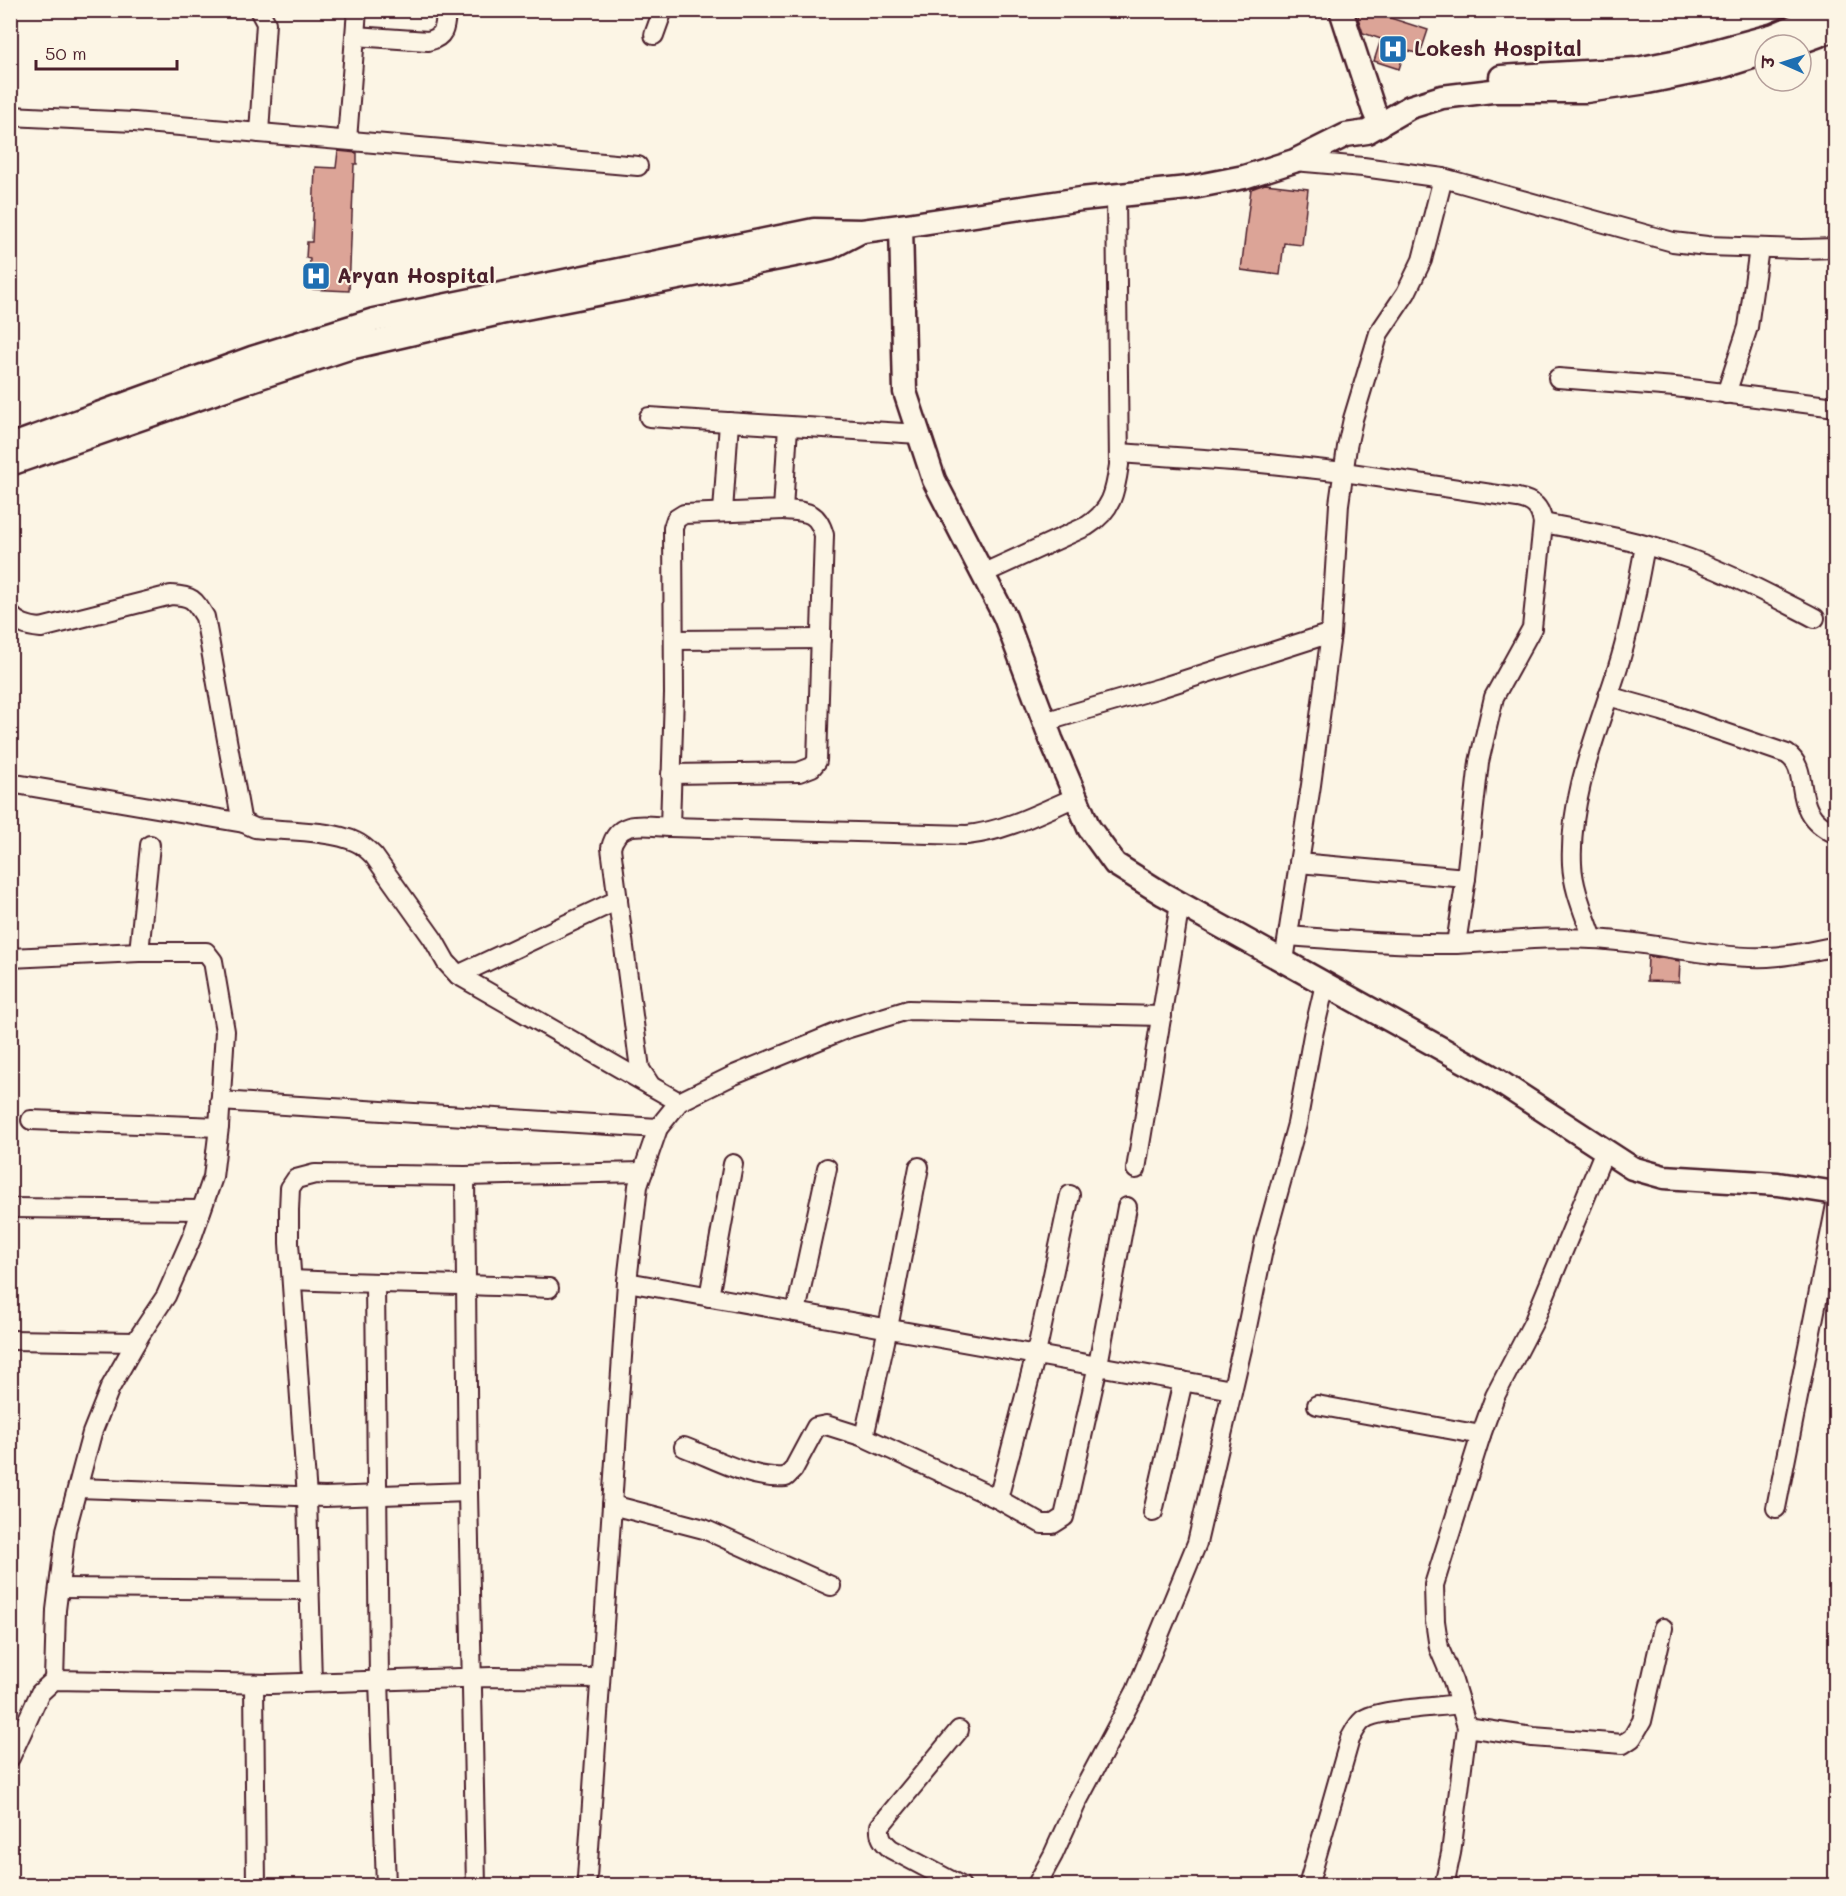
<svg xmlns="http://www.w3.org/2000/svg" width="1846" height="1896" font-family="Mali,'Playpen Sans Deva',sans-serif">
<rect width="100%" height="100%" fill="#fcf5e5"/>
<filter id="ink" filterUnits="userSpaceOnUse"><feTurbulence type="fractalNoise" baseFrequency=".0167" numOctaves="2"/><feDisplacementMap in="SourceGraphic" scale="12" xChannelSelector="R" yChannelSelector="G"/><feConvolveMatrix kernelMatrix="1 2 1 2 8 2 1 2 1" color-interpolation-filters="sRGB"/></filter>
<g filter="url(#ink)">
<g fill="#dca497" stroke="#4a1f2b" stroke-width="1.5">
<path d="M1360,10H1382L1381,15L1428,30L1420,54L1405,50L1399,69L1374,61L1381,39L1363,33L1358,18Z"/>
<path d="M338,151L357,153V164H354L349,291L308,289L310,259L306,258L307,242H312L315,167L336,168Z"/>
<path d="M1265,184L1308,189L1302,245L1284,243L1280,275L1241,270L1251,189Z"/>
<path d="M1648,956L1680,961L1679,982L1647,981Z"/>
</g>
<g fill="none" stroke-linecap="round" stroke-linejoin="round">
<g stroke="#4a1f2b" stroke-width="22">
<g id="minor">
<path d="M654,35L663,10"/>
<path d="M355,36L428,41C446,37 445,26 446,10"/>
<path d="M10,116L134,122L638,166"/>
<path d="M259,133L266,23L259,10"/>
<path d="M347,140L357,10"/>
<path d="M1294,161L1363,167L1443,178L1673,242L1707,246L1801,249L1836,248"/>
<path d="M1558,378L1675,387L1836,407"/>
<path d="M1726,394L1748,327L1759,248"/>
<path d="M649,417L919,434"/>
<path d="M1119,453L1261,463L1344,472L1518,498C1534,501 1540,507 1543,523L1532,628L1494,697L1479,762L1466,878L1456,944"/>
<path d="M723,512L729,422"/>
<path d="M1543,523C1592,532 1643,542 1690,559C1733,575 1774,597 1815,618"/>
<path d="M982,574L1087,526C1112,510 1115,493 1119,465L1116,195"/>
<path d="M10,614C17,624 29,627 41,628L171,595C192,596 194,599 205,617L241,818L244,823L255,828C282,831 332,830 356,842C363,845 369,851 374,856L433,939L446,962L458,975L651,1086"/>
<path d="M674,640L821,639"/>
<path d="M1608,696L1662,711L1787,754C1814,772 1786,812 1836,834"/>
<path d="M1044,722L1160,688L1331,633"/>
<path d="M671,774L799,772L812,767L817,761L824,535C817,510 806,512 783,510"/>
<path d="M10,783L244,823"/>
<path d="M670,827L674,694L673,528L676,519L684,514L783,510L788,426"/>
<path d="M1299,863L1466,878"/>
<path d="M1288,936C1344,940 1400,945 1456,944C1502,942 1547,936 1592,939C1651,941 1709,959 1768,957C1791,956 1814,951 1836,946"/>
<path d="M1593,939C1585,915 1573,889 1572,864C1569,797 1597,733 1617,670C1630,630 1637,587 1645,546"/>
<path d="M139,952L150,845"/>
<path d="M10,958L139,952H206L213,961L225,1031L219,1127L213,1177L192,1237L166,1296L140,1335L110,1388L92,1433L66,1530L56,1610L54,1680"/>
<path d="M1284,961L1311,785L1331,633L1339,504L1347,447L1353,419L1379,333L1406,293L1422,260L1443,178"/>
<path d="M458,975L618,900"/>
<path d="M220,1101L658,1128"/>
<path d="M679,1102L651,1086L640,1069L611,848C618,818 645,826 670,827L967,835C1006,831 1041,812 1076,797"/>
<path d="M31,1120L219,1127"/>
<path d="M1136,1169L1180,904"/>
<path d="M465,1176L468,1492L476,1886"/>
<path d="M10,1208L201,1210"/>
<path d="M292,1280C378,1284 463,1284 549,1288"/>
<path d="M627,1282L1232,1390"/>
<path d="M375,1284L379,1680L386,1886"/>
<path d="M709,1297L733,1164"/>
<path d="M796,1312L827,1168"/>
<path d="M10,1340L136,1342"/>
<path d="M1317,1405L1481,1435"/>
<path d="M864,1437L888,1328L919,1167"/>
<path d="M684,1447C716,1459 751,1480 786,1477L793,1470L816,1427L826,1425L864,1437L998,1499L1042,1524H1053L1064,1517L1069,1495L1098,1365L1127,1207"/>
<path d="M78,1488L325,1497L468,1492"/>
<path d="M998,1499L1036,1354L1070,1195"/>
<path d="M612,1505L704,1529L831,1586"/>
<path d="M1776,1508L1836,1205"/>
<path d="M1153,1512L1183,1381"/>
<path d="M59,1588L310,1590"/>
<path d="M312,1682L307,1497L289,1243V1210L290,1188L296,1179L315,1174L465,1176L643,1172"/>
<path d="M254,1684L256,1886"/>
<path d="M1467,1727L1533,1737L1623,1744L1632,1738L1642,1721L1663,1628"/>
<path d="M959,1730L880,1826C879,1837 883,1842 891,1849L961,1886"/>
<path d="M10,1758L40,1693L54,1680L270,1684L492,1677L600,1678"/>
<path d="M587,1878L627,1282L638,1186L658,1128L679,1102L734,1075L846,1029L908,1010L1162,1016"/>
<path d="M1036,1886L1053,1855L1077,1802L1136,1691L1197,1543L1247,1327L1265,1240L1297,1124L1313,1035L1325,984"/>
<path d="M1308,1886L1350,1739C1354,1732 1357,1725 1363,1720C1376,1709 1441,1707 1460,1704"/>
<path d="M1444,1886L1451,1853L1467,1727L1453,1681L1439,1648L1435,1621L1434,1585L1481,1435L1495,1396L1534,1321L1605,1150"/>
</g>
</g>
<g stroke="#4a1f2b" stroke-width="27">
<g id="tertiary">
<path d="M1341,10L1374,111L1380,125"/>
<path d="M1792,45L1836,29"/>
<path d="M1501,77L1637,69L1678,61L1774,35L1832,10"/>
<path d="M901,226L905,392L934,480L1005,617L1051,739L1089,828L1115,864L1163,894L1489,1075L1632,1168L1664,1177L1778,1184L1836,1193"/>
<path d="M10,446L252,358L374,320L814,230L862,231L901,226L1081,199L1188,188L1244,177L1294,161L1346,135L1367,132L1410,107L1442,97L1492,91H1586L1647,82L1720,67L1765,53"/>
<path d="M10,464L260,377L349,348L500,313L810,252L831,247L860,232"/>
</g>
</g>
<use href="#minor" stroke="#fcf5e5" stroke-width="18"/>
<use href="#tertiary" stroke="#fcf5e5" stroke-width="22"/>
</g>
</g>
<defs>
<g id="hospital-square" transform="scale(1.5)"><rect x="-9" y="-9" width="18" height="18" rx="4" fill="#1f6fb2" stroke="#fcf5e5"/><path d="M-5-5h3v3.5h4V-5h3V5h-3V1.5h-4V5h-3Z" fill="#fff"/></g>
</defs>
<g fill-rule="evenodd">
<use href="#hospital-square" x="1393" y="49"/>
<use href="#hospital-square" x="316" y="276"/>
</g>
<g text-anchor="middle" stroke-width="4.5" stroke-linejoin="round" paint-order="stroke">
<g font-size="21" font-weight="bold" fill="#4a1f2b" stroke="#fcf5e5" text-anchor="start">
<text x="1414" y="56">Lokesh Hospital</text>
<text x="337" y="283">Aryan Hospital</text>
</g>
</g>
<rect width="1846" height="1896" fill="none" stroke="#fcf5e5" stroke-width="36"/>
<rect x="18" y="18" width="1810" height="1860" fill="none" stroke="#4a1f2b" stroke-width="2" filter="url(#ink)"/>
<g transform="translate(1783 63) rotate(273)"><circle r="28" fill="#fcf5e5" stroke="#b59f9b" stroke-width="1.5"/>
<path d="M0-4.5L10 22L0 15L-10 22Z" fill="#1f6fb2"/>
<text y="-9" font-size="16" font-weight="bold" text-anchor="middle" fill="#4a1f2b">उ</text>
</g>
<path d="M36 60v9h141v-9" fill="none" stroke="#4a1f2b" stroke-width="3"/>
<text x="45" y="60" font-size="18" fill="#4a1f2b" stroke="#fcf5e5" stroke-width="4.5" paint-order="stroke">50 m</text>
</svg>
